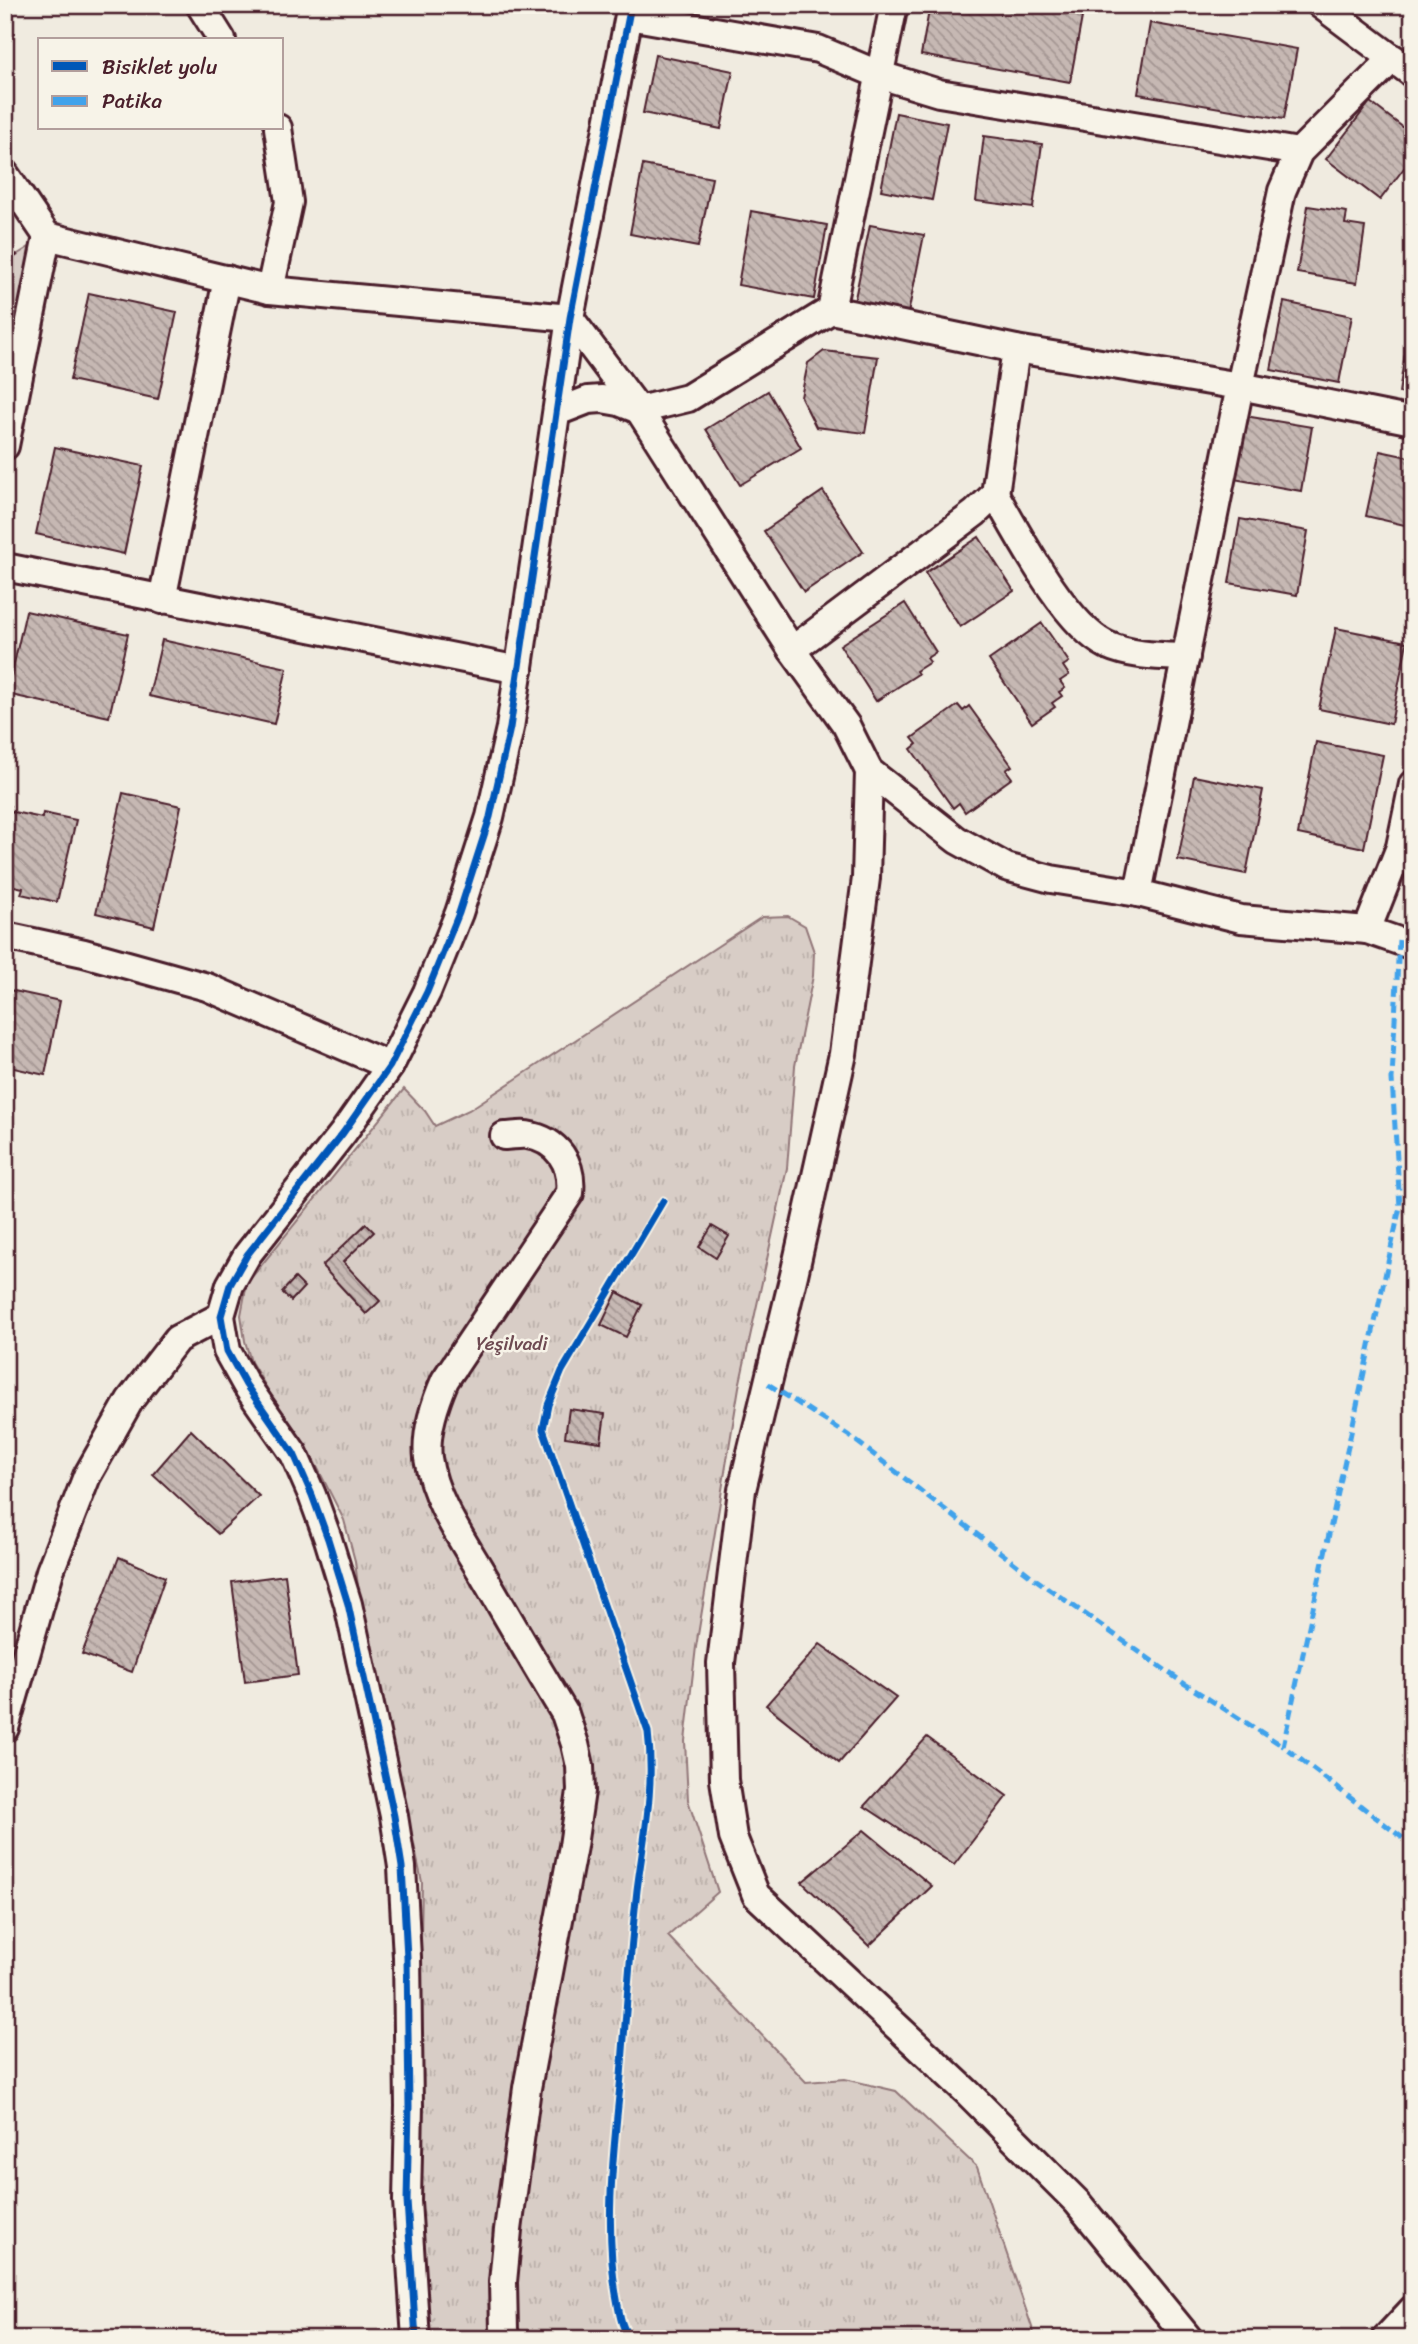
<svg xmlns="http://www.w3.org/2000/svg" width="1418" height="2344" font-family="Sriracha,sans-serif">
<defs>
<pattern id="park-tufts" width="24" height="20" patternUnits="userSpaceOnUse" patternTransform="scale(1.75)"><rect width="24" height="20" fill="#d8cdc6"/><path d="M3 7l-1-3M5 7V3M7 7l1-3M15 17l-1-3M17 17v-4M19 17l1-3" fill="none" stroke="#bbb0aa"/></pattern>
<pattern id="building-back-hatch" width="6" height="6" patternUnits="userSpaceOnUse" patternTransform="scale(1.75)"><rect width="6" height="6" fill="#c6b8b3"/><path d="M-1 5l2 2M0 0l6 6M5-1l2 2" fill="none" stroke="#a39592"/></pattern>
</defs>
<rect width="100%" height="100%" fill="#f0ebe0"/>
<filter id="ink" filterUnits="userSpaceOnUse"><feTurbulence type="fractalNoise" baseFrequency=".0143" numOctaves="2"/><feDisplacementMap in="SourceGraphic" scale="14" xChannelSelector="R" yChannelSelector="G"/><feConvolveMatrix kernelMatrix="1 2 1 2 8 2 1 2 1" color-interpolation-filters="sRGB"/></filter>
<g filter="url(#ink)">
<g fill="url(#park-tufts)" stroke="#917678" stroke-width="2">
<path d="M47,236L5,446V262Z"/>
<path d="M788,916L805,926L814,952L813,976L795,1066L787,1168L739,1387L696,1647L685,1741L688,1800L718,1892L668,1936L806,2082L845,2079L896,2091L977,2167L1036,2339H427L416,2210L422,1882L381,1690L362,1621L355,1561L344,1520L308,1449L274,1400L251,1362L245,1341L241,1315L247,1283L404,1089L425,1111L435,1126L469,1110L762,917Z"/>
</g>
<g fill="url(#building-back-hatch)" stroke="#4a1f2b" stroke-width="2">
<path d="M930,5H1048L1083,12L1070,82L921,55Z"/>
<path d="M1150,23L1297,49L1284,119L1138,94Z"/>
<path d="M655,55L733,71L721,129L643,113Z"/>
<path d="M1370,102L1413,135V156L1380,200L1326,159Z"/>
<path d="M896,113L947,123L932,200L881,190Z"/>
<path d="M984,136L1042,144L1033,208L976,201Z"/>
<path d="M643,165L712,178L698,247L630,234Z"/>
<path d="M1308,206L1347,212L1345,224L1365,227L1357,283L1297,273Z"/>
<path d="M751,211L827,225L814,299L738,285Z"/>
<path d="M870,225L924,235L908,314L854,303Z"/>
<path d="M89,293L177,312L158,399L70,380Z"/>
<path d="M1284,302L1352,316L1339,383L1271,370Z"/>
<path d="M1407,340L1413,341V395L1399,393Z"/>
<path d="M824,351L878,357L865,433L816,427L801,397L808,363Z"/>
<path d="M768,391L801,448L740,485L706,429Z"/>
<path d="M1245,416L1312,427L1301,491L1234,479Z"/>
<path d="M55,447L143,466L124,554L36,534Z"/>
<path d="M1380,451L1413,458V527L1366,516Z"/>
<path d="M823,491L863,552L804,592L764,531Z"/>
<path d="M1240,519L1308,531L1297,595L1229,583Z"/>
<path d="M979,537L1014,591L960,627L925,573Z"/>
<path d="M905,603L936,652L927,658L930,662L916,671L918,674L876,701L840,645Z"/>
<path d="M26,611L128,634L109,717L7,694Z"/>
<path d="M1042,623L1069,662L1063,666L1069,675L1060,681L1065,688L1059,692L1062,696L1052,703L1055,707L1032,723L989,660Z"/>
<path d="M1336,628L1407,642L1391,724L1319,709Z"/>
<path d="M162,640L287,668L274,724L149,696Z"/>
<path d="M958,705L963,711L969,706L1012,766L1006,770L1012,778L965,812L959,803L953,808L911,749L917,744L912,738Z"/>
<path d="M1316,742L1383,755L1364,848L1298,834Z"/>
<path d="M1194,776L1263,790L1246,874L1178,860Z"/>
<path d="M123,793L181,806L154,927L96,913Z"/>
<path d="M5,805L10,806L9,811L42,818L43,813L76,820L57,902L21,894L23,888L5,884Z"/>
<path d="M5,989L60,1001L45,1075L5,1066Z"/>
<path d="M366,1224L374,1232L343,1262L380,1301L366,1314L322,1266Z"/>
<path d="M712,1226L729,1236L716,1258L699,1247Z"/>
<path d="M295,1278L304,1287L291,1301L282,1292Z"/>
<path d="M617,1292L642,1305L626,1337L601,1325Z"/>
<path d="M569,1409L605,1414L601,1442L565,1437Z"/>
<path d="M191,1430L259,1496L218,1534L153,1474Z"/>
<path d="M119,1557L165,1577L132,1672L82,1654Z"/>
<path d="M285,1575L298,1675L245,1682L232,1582Z"/>
<path d="M820,1644L896,1698L839,1763L766,1705Z"/>
<path d="M927,1737L1007,1796L954,1865L864,1806Z"/>
<path d="M864,1830L932,1886L869,1946L802,1882Z"/>
</g>
<g fill="none" stroke-linecap="round" stroke-linejoin="round">
<g stroke="#4a1f2b" stroke-width="32">
<g id="minor">
<path d="M200,5L222,40"/>
<path d="M1321,5L1413,74"/>
<path d="M629,16L818,49L880,75L939,93L1299,152"/>
<path d="M1393,58L1299,152L1282,191L1240,386L1413,421"/>
<path d="M5,174L47,236L270,290L570,318L639,410L792,650L846,725L869,771L957,840L1006,867L1051,879L1138,893L1241,919L1367,930L1400,847L1413,784"/>
<path d="M270,290L289,202L278,128"/>
<path d="M831,310L1016,349L1240,386L1138,893"/>
<path d="M557,412L588,400L602,399L619,402L639,410L688,398L831,310L894,5"/>
<path d="M5,446L47,236"/>
<path d="M995,494C1018,534 1065,625 1107,645C1131,656 1160,656 1186,657"/>
<path d="M5,567L519,670"/>
<path d="M162,600L227,279"/>
<path d="M792,650L975,513L995,494L1016,349"/>
<path d="M869,771L866,878L843,1054L794,1275L742,1490L721,1663L724,1780L733,1837L756,1895L967,2092L1077,2202L1189,2339"/>
<path d="M1367,930L1413,946"/>
<path d="M5,936L84,953L207,987L390,1066"/>
<path d="M504,1136C511,1136 520,1134 527,1135C558,1140 573,1164 570,1193L445,1380C435,1403 425,1432 428,1458C434,1500 462,1539 483,1575C510,1621 537,1668 565,1714L575,1744L580,1766L581,1791L573,1846L527,2088L508,2230L503,2282L504,2331L507,2339"/>
<path d="M5,1728L50,1571L87,1476L130,1400L177,1339L221,1316"/>
<path d="M416,2339L407,2201L409,2106L407,1957L402,1867L394,1816L348,1604L328,1539L312,1495L294,1454L246,1385L227,1351L221,1316L230,1285L247,1255L343,1133L390,1066L427,992L459,913L490,817L510,728L570,318L631,5"/>
<path d="M1385,2339L1413,2309"/>
</g>
</g>
<path stroke="#4a1f2b" stroke-width="3.5" stroke-dasharray="5 5" stroke-linecap="butt" d="M5,262L18,254"/>
<use href="#minor" stroke="#f7f3e8" stroke-width="26"/>
<g stroke="#40a2eb" stroke-width="5" stroke-dasharray="10 5" stroke-linecap="butt">
<path d="M1399,940L1392,1079L1400,1207L1283,1746L1413,1846"/>
<path d="M768,1384L851,1437L1035,1579L1185,1684L1283,1746"/>
</g>
<g stroke="#f7f3e8" stroke-width="11">
<g id="cycleway">
<path d="M416,2339L407,2201L409,2106L407,1957L402,1867L394,1816L348,1604L328,1539L312,1495L294,1454L246,1385L227,1351L221,1316L230,1285L247,1255L343,1133L390,1066L427,992L459,913L490,817L510,728L570,318L631,5"/>
<path d="M631,2339C620,2327 619,2309 616,2294C604,2222 614,2148 621,2076C626,2014 630,1952 637,1890C644,1835 655,1788 648,1732L543,1429L548,1405L562,1371L663,1201"/>
</g>
</g>
<use href="#cycleway" stroke="#0057b8" stroke-width="7"/>
</g>
</g>
<g text-anchor="middle" stroke-width="5" stroke-linejoin="round" paint-order="stroke">
<g font-size="19" fill="#6e4a52" stroke="#f7f3e8">
<text x="512" y="1350">Yeşilvadi</text>
</g>
</g>
<rect width="1418" height="2344" fill="none" stroke="#f7f3e8" stroke-width="28"/>
<rect x="14" y="14" width="1390" height="2316" fill="none" stroke="#4a1f2b" stroke-width="2.5" filter="url(#ink)"/>
<rect x="38" y="38" width="245" height="91" fill="#f7f3e8" stroke="#b29e9c" stroke-width="2"/>
<rect x="52" y="61" width="35" height="10" fill="#0057b8" stroke="#b29e9c" stroke-width="2"/>
<text x="102" y="74" font-size="21" fill="#4a1f2b">Bisiklet yolu</text>
<rect x="52" y="96" width="35" height="10" fill="#40a2eb" stroke="#b29e9c" stroke-width="2"/>
<text x="102" y="108" font-size="21" fill="#4a1f2b">Patika</text>
</svg>
